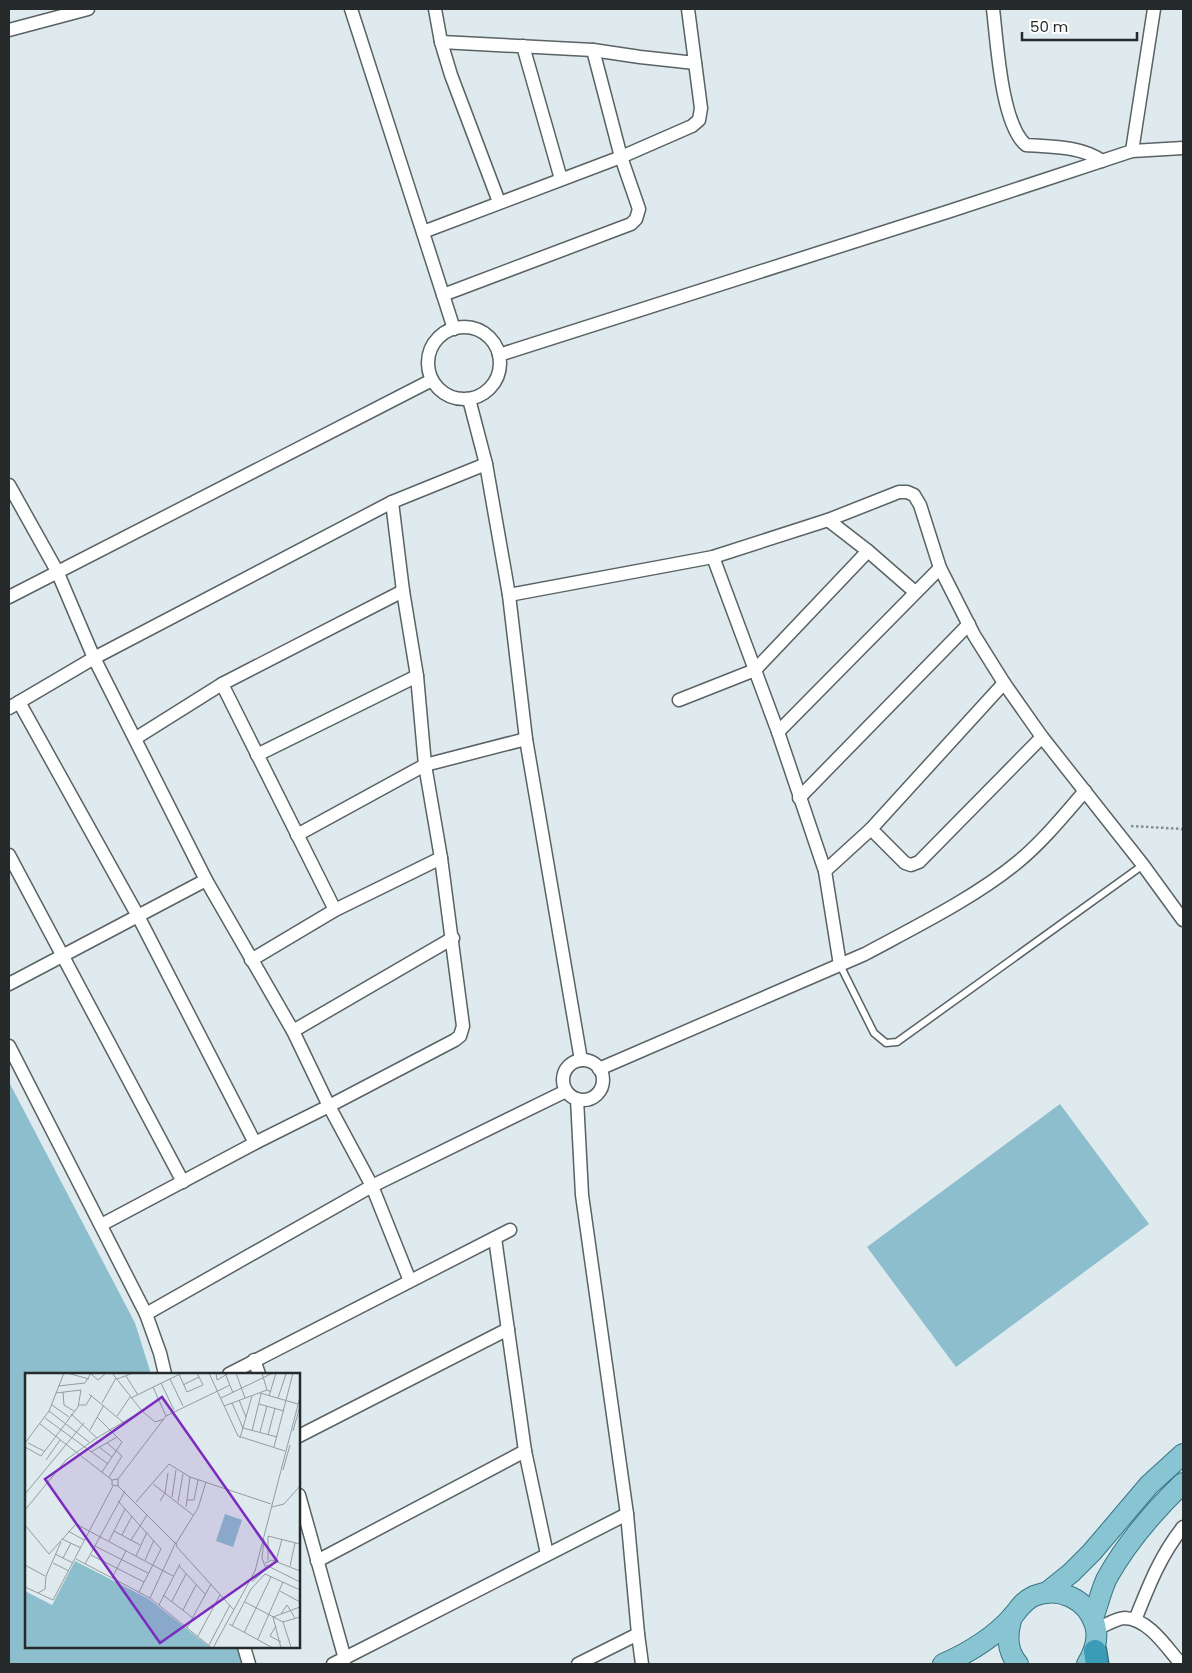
<svg xmlns="http://www.w3.org/2000/svg" width="1192" height="1673" font-family="Poppins,sans-serif">
<rect width="100%" height="100%" fill="#deeaed"/>
<g fill="#8cbecd">
<path d="M9,1082L135,1323L151,1374H26V1647H241L246,1664H9Z"/>
<path d="M1060,1104L1149,1224L956,1367L867,1247Z"/>
</g>
<g fill="none" stroke-linecap="round" stroke-linejoin="round">
<g stroke="#596265" stroke-width="9">
<path id="service" d="M840,965L874,1033L886,1043L897,1042L1143,865"/>
</g>
<g stroke="#596265" stroke-width="15">
<g id="minor">
<path d="M351,9L454,329"/>
<path d="M435,9L441,42L451,75L499,202"/>
<path d="M993,9C997,41 1001,124 1026,145C1052,147 1081,146 1102,161"/>
<path d="M9,30L88,9"/>
<path d="M441,42L593,50L640,57L695,63"/>
<path d="M523,46L561,179"/>
<path d="M1132,151L1154,9"/>
<path d="M423,232L621,157L692,126L699,120L701,108L688,9"/>
<path d="M443,295L631,224L636,219L639,209L621,157L593,50"/>
<circle cx="464" cy="363" r="36"/>
<path d="M499,355L950,211L1132,151L1183,148"/>
<path d="M469,399L486,464L509,595L526,739L581,1060"/>
<path d="M9,485L57,571L94,658L206,880L293,1031L329,1106L372,1186L410,1281"/>
<path d="M828,520L868,551L915,592"/>
<path d="M713,557L778,732L825,871L840,965"/>
<path d="M509,595L713,557L828,520L899,492H907L914,495L920,505L940,568L974,635L1004,683L1042,737L1143,865L1183,920"/>
<path d="M9,597L432,380"/>
<path d="M222,684L335,910"/>
<path d="M679,700L755,670L868,551"/>
<path d="M19,702L138,916L255,1143"/>
<path d="M9,708L94,658L392,502L486,464"/>
<path d="M778,732L940,568"/>
<path d="M136,738L222,684L403,591"/>
<path d="M257,755L417,676"/>
<path d="M799,798L969,624"/>
<path d="M871,829L905,863L911,865L919,862L1042,737"/>
<path d="M297,835L425,765L526,739"/>
<path d="M9,855L183,1182"/>
<path d="M825,871L871,829L1004,683"/>
<path d="M251,960L335,910L441,858"/>
<path d="M9,984L206,880"/>
<path d="M293,1031L453,938"/>
<path d="M9,1046L146,1314L160,1353L165,1374"/>
<circle cx="583" cy="1080" r="20"/>
<path d="M599,1069L865,954C915,927 976,897 1019,861C1044,840 1064,815 1085,791"/>
<path d="M577,1099L582,1195L627,1514L638,1634L642,1664"/>
<path d="M101,1225L255,1143L329,1106L455,1040L460,1036L463,1026L441,858L425,765L417,676L403,591L392,502"/>
<path d="M495,1238L525,1451L547,1554"/>
<path d="M146,1314L372,1186L566,1091"/>
<path d="M254,1360L259,1374"/>
<path d="M229,1374L510,1230"/>
<path d="M299,1436L508,1329"/>
<path d="M299,1495L345,1659"/>
<path d="M317,1561L525,1451"/>
<path d="M1135,1620C1149,1585 1160,1556 1183,1527"/>
<path d="M1096,1629C1105,1626 1116,1618 1125,1618C1149,1619 1167,1648 1181,1664"/>
<path d="M244,1647L249,1664"/>
<path d="M333,1664L627,1514"/>
<path d="M578,1664L638,1634"/>
</g>
</g>
<g stroke="#347485" stroke-width="22">
<g id="primary">
<path d="M1046,1593L1071,1573L1092,1552L1149,1485L1183,1454"/>
<path d="M1012,1617C1007,1634 1006,1650 1018,1664"/>
<path d="M1093,1618C1098,1605 1101,1590 1107,1578C1127,1542 1154,1511 1183,1483"/>
<path d="M943,1664C968,1653 994,1637 1012,1617C1019,1609 1023,1601 1034,1596C1059,1586 1087,1599 1095,1625C1099,1639 1095,1651 1087,1664"/>
</g>
</g>
<g stroke="#347485" stroke-width="25">
<path id="motorway" d="M1095,1651L1097,1664"/>
</g>
<path stroke="#868e90" stroke-width="2.5" stroke-dasharray="2.5 2.5" stroke-linecap="butt" d="M1131,826L1183,829"/>
<use href="#service" stroke="#fff" stroke-width="6"/>
<use href="#minor" stroke="#fff" stroke-width="12"/>
<use href="#primary" stroke="#89c4d3" stroke-width="20"/>
<use href="#motorway" stroke="#3b9cb5" stroke-width="22"/>
</g>
<g transform="translate(25 1373)">
<rect width="275" height="275" fill="#deeaed"/>
<path d="M200,141L217,147L208,174L191,168ZM50,188L124,226L186,275H0V218L27,232Z" fill="#8cbecd"/>
<path fill="none" stroke="#949d9f" stroke-width="1" d="M42,0L64,6M184,0L213,63L260,78M191,0L192,7L204,0M200,0L208,20M211,0L220,25M237,0L242,17L246,19M66,1L73,7L81,0M154,1L162,19L178,12L172,0M101,3L113,22M92,6L108,0M145,6L158,33M136,10L149,37M158,12L174,4M33,13L60,10L66,0M128,14L141,43M38,19L39,32L49,38M235,20L273,31M64,21L99,50M244,23L251,0M106,25L157,0M196,25L248,0M253,25L261,1M214,27L221,44M77,30L91,5M207,30L218,55L252,64M234,31L259,38M27,32L44,44M54,32H61L67,22M199,33L242,17M24,38L64,69M117,38L130,49L139,46M46,41L72,65M92,43L105,24M72,44L97,69L77,99M20,45L83,91M15,51L87,107L93,106V113L87,112V107M65,57L79,32M227,58L236,21M268,58L275,33M235,59L242,33M243,62L250,35M215,65L227,23M0,70L24,38L39,0M3,70L19,78M82,70L97,83L84,104M0,74L16,83L53,34L56,17L31,20M74,74L87,84M249,74L268,0M66,79L92,64M21,87L35,67M258,97L265,72M93,106L141,43L205,12M128,111L168,142M93,113L150,170M0,121L59,50M147,124L151,97M162,127H169L173,107M93,128L136,176L114,219M135,128L140,120L143,100M111,129L144,91L165,104L246,131M153,129L158,101M161,134L165,104M247,134L259,131L275,113M0,137L41,87L70,66L117,38L87,0M0,152L24,181L51,151L148,203M43,158L59,167M89,158L115,172M97,162L107,143M37,166L56,175M106,167L122,142M84,168L100,136M152,169L173,135L181,109M70,173L123,200M152,174L209,237M30,181L48,190M66,182L119,209M111,183L122,159M38,185L46,170M51,186L125,225L187,275M120,187L129,167M243,187V163L275,171M251,188L257,166M28,190L44,198M240,190L247,187L275,198M60,191L100,118M0,192L20,203M241,192L275,209M154,193L180,221M265,193L270,170M240,201L275,217M87,205L101,178M227,209L241,196L237,185L239,166M0,214L28,227L88,113M255,218L275,229M13,220L20,216L21,203L36,169M138,222L168,245M125,225L151,169L152,174M147,228L161,201M220,229L258,249L275,244M134,232L155,191M158,237L171,212M256,241L262,232L270,245M258,249L266,274M204,251L248,275M207,253L226,216L240,201M251,253L245,263L256,269M162,255L186,211M219,260L246,204M173,263L195,222M233,266L258,209M184,272L205,232M188,275L230,198L275,24M256,275L248,244L275,234"/>
<path fill="#7b2cbf" fill-opacity="0.15" stroke="#7b2cbf" stroke-width="2.5" d="M137,24L252,188L135,270L20,106Z"/>
<rect width="275" height="275" fill="none" stroke="#262a2b" stroke-width="2.5"/>
</g>
<rect width="1192" height="1673" fill="none" stroke="#262a2b" stroke-width="20"/>
<path d="M1022 32v8h115v-8" fill="none" stroke="#262a2b" stroke-width="2.5"/>
<text x="1030" y="32" font-size="15" fill="#262a2b" stroke="#ffffff" stroke-width="4" paint-order="stroke">50 m</text>
</svg>
